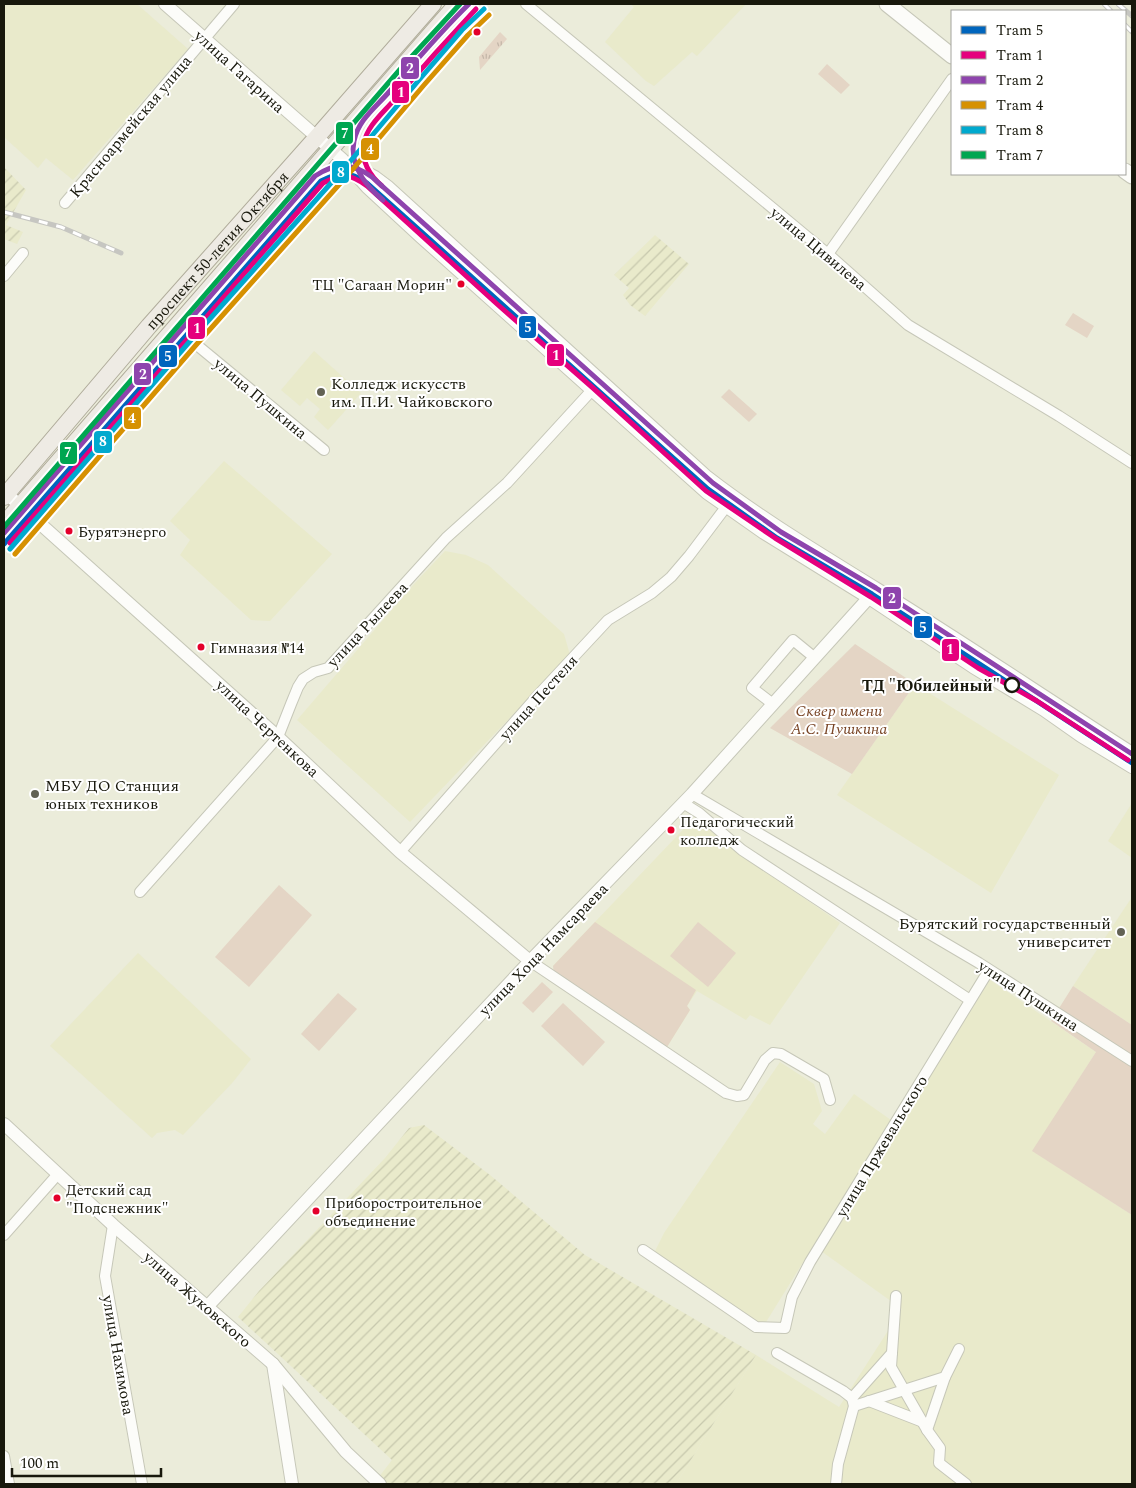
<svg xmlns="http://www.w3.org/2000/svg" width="1136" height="1488" font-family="Spectral,serif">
<defs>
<pattern id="industrial-furrows" width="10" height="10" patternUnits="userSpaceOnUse" patternTransform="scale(1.25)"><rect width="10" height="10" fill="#e9eacb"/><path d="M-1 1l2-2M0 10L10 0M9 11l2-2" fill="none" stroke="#c7c8ad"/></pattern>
<pattern id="grass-tufts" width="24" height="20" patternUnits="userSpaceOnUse" patternTransform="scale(1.25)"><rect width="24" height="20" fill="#e4d5c5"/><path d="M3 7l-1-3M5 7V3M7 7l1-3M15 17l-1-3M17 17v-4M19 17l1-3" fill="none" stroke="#c3b6a8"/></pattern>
</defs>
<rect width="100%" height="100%" fill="#ebecda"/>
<g fill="#e9eacb">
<path d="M4,4H137L188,49L73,180L46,158L38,168L4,137Z"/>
<path d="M631,4H746L697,56L692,52L654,86L646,81L605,42L634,7Z"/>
<path d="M314,351L361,393L328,430L314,417L320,409L307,398L300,406L281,390Z"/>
<path d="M224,461L332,554L270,621L251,620L180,555L190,540L170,521Z"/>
<path d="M445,551L466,555L488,565L564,634L570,655L410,822L297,720L414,584Z"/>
<path d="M915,684L1059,775L991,893L837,795Z"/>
<path d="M1132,803V858L1108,841Z"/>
<path d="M697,815L739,853L840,923L770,1025L750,1015L746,1020L697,991L687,1006L690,1010L667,1047L553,966Z"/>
<path d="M1132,897V1025L1073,986Z"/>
<path d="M138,953L251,1059L233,1082L183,1135L175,1130L157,1133L152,1138L50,1046Z"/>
<path d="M990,980L1096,1052L1033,1151L1132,1215V1484H676L756,1355L839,1407L902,1309L821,1251Z"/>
<path d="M780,1062L814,1084L822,1111L813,1124L825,1134L854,1094L891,1120L763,1327L652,1257L664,1233Z"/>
</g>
<g fill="url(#industrial-furrows)">
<path d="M4,167L26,190L6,225L23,232L17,244L4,239Z"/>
<path d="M655,235L689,264L645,316L630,305L623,295L629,288L614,275Z"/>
<path d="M424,1125L490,1175L585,1255L756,1355L676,1484H386L378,1478L392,1460L238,1317L259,1291L385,1158L409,1128Z"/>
</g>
<path fill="url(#grass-tufts)" d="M500,32L507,39L480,70L479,57Z"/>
<g fill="#e4d5c5">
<path d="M827,64L850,85L841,94L818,74Z"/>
<path d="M1073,313L1094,326L1087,338L1065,325Z"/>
<path d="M729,389L757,414L749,422L721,397Z"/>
<path d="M855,644L915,684L852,774L770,728Z"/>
<path d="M279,885L312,915L249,987L215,957Z"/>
<path d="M595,922L696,990L687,1006L690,1010L667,1047L554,975L553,966Z"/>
<path d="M698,922L736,953L708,987L670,956Z"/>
<path d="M542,982L553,992L533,1013L522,1003Z"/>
<path d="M1073,986L1132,1025V1215L1032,1151L1096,1052L1051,1021Z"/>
<path d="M338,993L357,1009L319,1051L301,1034Z"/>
<path d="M563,1003L605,1042L583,1066L541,1026Z"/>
</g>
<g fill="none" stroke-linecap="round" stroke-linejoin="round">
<g stroke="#c6c7b8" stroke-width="12">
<g id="minor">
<path d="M526,4L828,254L908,325L1059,416L1132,463"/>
<path d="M65,203L234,4"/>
<path d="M828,254L952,79"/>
<path d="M4,276L23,253"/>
<path d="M175,327L324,450"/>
<path d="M773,704L752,688L793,640L815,658"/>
<path d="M692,794L979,963L1132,1061"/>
<path d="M683,803L699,813L742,850L970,1000"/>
<path d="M400,852L540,693L608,620L652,593L671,577L689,556L726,507"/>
<path d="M140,892L278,737L291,704L298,687L303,679L314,672L328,668L446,538L507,483L593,389"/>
<path d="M530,961L726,1093L737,1096L744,1095L765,1060L773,1053L781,1054L824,1079L830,1100"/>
<path d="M113,1225L105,1276L142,1484"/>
<path d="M4,1235L58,1174"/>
<path d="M643,1250L756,1327L785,1328L792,1297L810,1262L989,970"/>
<path d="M896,1296L891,1367L927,1430L940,1448L939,1463L966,1484"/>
<path d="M777,1353L843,1391L852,1398L854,1406L838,1464L836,1484"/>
<path d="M852,1398L892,1353"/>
<path d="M869,1401L923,1422"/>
<path d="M854,1406L945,1377L959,1349"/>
<path d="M927,1430L945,1377"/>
<path d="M4,1456L9,1484"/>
</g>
</g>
<g stroke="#c6c7b8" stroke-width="14">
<g id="tertiary">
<path d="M165,4L342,159L367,187L421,237L707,493L764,533L869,598L973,667L1044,710L1081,736L1132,767"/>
<path d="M350,164L375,177L387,186L706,476C760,518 819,553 877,589C963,642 1047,699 1132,753"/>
<path d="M7,494L278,737L400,852L530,961"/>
<path d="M4,1124L113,1225L273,1364L346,1452L380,1484"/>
<path d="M207,1307L530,961L692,794L874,592"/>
<path d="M273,1364L292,1484"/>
</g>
</g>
<g stroke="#c6c7b8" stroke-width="17">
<g id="secondary">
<path d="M887,4L952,56"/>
<path d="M1125,171L1132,176"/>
</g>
</g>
<g stroke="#b0ac9b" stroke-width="18">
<g id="primary">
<path id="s1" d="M4,497L149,326L316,138L433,4"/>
<path d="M4,524L457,4"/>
</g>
</g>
<use href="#minor" stroke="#fcfcf9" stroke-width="10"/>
<use href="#tertiary" stroke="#fcfcf9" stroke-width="12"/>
<use href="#secondary" stroke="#fcfcf9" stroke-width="15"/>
<use href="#primary" stroke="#eeebe4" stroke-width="16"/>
<g stroke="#c6c6c1" stroke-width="5">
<g id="rail">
<path d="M1104,4L1111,11"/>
<path d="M1118,4L1132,16"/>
<path d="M1125,25L1132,32"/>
<path d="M4,212L61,227L121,253"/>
</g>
</g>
<use href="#rail" stroke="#fff" stroke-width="3" stroke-dasharray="9" stroke-linecap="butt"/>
<g stroke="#fff" stroke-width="9">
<path id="tram-1" d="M4,544L321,181C340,171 349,171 367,183L708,489L777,538L872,594L1132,763"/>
</g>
<g stroke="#fff" stroke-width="9">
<g id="tram-2">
<path d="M382,186C370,176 360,160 364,143C367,126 383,113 394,100C421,69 448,39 476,9"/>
<path d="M10,543L323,183C343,173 349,173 367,186L497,304L593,388L706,491L775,538L871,597L978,668L1037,701L1128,760"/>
</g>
</g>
<g stroke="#fff" stroke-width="9">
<g id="tram-3">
<path d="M383,200C366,186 349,165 354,141C358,120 376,107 389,92C415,62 440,32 469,4"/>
<path d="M4,533L315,176C336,162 352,163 372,177L713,483L781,532L876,588L1132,754"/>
</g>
</g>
<g stroke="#fff" stroke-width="9">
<path id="tram-4" d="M15,554L196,345L353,169L424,85L468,35L489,15"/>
</g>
<g stroke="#fff" stroke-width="9">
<path id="tram-5" d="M10,549L191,340L348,164L419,80L462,30L484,9"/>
</g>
<g stroke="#fff" stroke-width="9">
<path id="tram-6" d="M4,527L403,66L460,4"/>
</g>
<use href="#tram-1" stroke="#0065bd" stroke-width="5"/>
<use href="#tram-2" stroke="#e5007d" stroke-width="5"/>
<use href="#tram-3" stroke="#8e44ad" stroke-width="5"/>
<use href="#tram-4" stroke="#d69102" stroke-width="5"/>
<use href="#tram-5" stroke="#00a9ce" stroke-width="5"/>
<use href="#tram-6" stroke="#00a651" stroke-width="5"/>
</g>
<g fill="#e4002b" stroke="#fff" stroke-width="2">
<circle cx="477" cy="32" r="4.5"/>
<circle cx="461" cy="284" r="4.5"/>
<circle cx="69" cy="531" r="4.5"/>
<circle cx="201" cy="647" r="4.5"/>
<circle cx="671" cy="830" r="4.5"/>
<circle cx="57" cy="1198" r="4.5"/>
<circle cx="316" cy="1211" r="4.5"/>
</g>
<g fill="#626254" stroke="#fff" stroke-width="2">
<circle cx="321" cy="392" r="5"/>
<circle cx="35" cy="794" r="5"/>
<circle cx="1121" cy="932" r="5"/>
</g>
<circle fill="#fff" stroke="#18180c" stroke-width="2.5" cx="1012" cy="685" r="7"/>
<g text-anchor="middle" stroke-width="4" stroke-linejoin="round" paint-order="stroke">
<g font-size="15" fill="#18180c" stroke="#fff" text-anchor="start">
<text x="452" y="290" text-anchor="end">ТЦ "Сагаан Морин"</text>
<text x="78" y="537">Бурятэнерго</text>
<text x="210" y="653">Гимназия №14</text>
<text x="680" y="827">Педагогический<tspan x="680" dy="18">колледж</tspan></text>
<text x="66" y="1195">Детский сад<tspan x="66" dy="18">"Подснежник"</tspan></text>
<text x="325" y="1208">Приборостроительное<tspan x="325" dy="18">объединение</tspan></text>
</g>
<g font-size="16" fill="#18180c" stroke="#fff">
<text transform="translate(240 71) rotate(42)" y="6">улица Гагарина</text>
<text transform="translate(130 126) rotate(-50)" y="6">Красноармейская улица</text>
<text transform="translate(819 248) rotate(40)" y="6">улица Цивилева</text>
<text dy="6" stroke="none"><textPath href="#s1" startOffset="326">проспект 50-летия Октября</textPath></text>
<text transform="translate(261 398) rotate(40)" y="6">улица Пушкина</text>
<text transform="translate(367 624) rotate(-47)" y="6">улица Рылеева</text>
<text transform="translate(538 697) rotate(-48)" y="6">улица Пестеля</text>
<text transform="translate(268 728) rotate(43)" y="6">улица Чертенкова</text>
<text transform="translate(543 949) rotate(-46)" y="6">улица Хоца Намсараева</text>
<text transform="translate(1029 995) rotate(33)" y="6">улица Пушкина</text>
<text transform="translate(881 1146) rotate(-59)" y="6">улица Пржевальского</text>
<text transform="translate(198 1299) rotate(41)" y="6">улица Жуковского</text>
<text transform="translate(119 1355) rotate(80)" y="6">улица Нахимова</text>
</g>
<g font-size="16" fill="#18180c" stroke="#fff" text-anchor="start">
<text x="331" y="389">Колледж искусств<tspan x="331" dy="18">им. П.И. Чайковского</tspan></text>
<text x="45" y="791">МБУ ДО Станция<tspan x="45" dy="18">юных техников</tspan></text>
<text x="1111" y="929" text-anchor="end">Бурятский государственный<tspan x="1111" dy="18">университет</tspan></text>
</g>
<g font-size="16" font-weight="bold" fill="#18180c" stroke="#fff" text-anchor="end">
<text x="1000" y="691">ТД "Юбилейный"</text>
</g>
<g font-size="16" font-style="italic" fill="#794526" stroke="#fff">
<text x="839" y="716">Сквер имени<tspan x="839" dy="18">А.С. Пушкина</tspan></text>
</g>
</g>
<g stroke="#fff" stroke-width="2">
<rect x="400" y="56" width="20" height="24" rx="5" fill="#8e44ad"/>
<rect x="391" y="80" width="19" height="24" rx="5" fill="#e5007d"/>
<rect x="335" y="121" width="19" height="24" rx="5" fill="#00a651"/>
<rect x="360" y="137" width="20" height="24" rx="5" fill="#d69102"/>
<rect x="331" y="160" width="19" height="24" rx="5" fill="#00a9ce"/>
<rect x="518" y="315" width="19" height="24" rx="5" fill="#0065bd"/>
<rect x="187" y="316" width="19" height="24" rx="5" fill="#e5007d"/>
<rect x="546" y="343" width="19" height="24" rx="5" fill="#e5007d"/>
<rect x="158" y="344" width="20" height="24" rx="5" fill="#0065bd"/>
<rect x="133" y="362" width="19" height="24" rx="5" fill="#8e44ad"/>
<rect x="123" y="406" width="19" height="24" rx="5" fill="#d69102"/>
<rect x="93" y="430" width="20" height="24" rx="5" fill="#00a9ce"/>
<rect x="59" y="441" width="19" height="24" rx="5" fill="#00a651"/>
<rect x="882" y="586" width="20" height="24" rx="5" fill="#8e44ad"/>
<rect x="913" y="615" width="20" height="24" rx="5" fill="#0065bd"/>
<rect x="941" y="638" width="19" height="24" rx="5" fill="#e5007d"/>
</g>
<g font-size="14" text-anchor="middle" font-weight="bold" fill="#fff">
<text x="410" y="73">2</text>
<text x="401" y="97">1</text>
<text x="345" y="138">7</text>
<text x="370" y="154">4</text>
<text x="341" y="177">8</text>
<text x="528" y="332">5</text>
<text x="197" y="333">1</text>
<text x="556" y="360">1</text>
<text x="168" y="361">5</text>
<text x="143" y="379">2</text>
<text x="132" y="423">4</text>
<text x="103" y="446">8</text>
<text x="68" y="457">7</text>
<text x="892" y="603">2</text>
<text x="923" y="632">5</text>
<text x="950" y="654">1</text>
</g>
<rect width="1136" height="1488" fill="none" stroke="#18180c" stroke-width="10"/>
<rect x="951" y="10" width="175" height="165" fill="#ffffff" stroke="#a3a39e"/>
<rect x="961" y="26" width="25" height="8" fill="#0065bd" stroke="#a3a39e"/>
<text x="996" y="35" font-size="15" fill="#18180c">Tram 5</text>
<rect x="961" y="51" width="25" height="8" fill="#e5007d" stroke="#a3a39e"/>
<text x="996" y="60" font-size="15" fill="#18180c">Tram 1</text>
<rect x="961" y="76" width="25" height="8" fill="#8e44ad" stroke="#a3a39e"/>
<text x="996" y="85" font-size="15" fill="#18180c">Tram 2</text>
<rect x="961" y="101" width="25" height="8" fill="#d69102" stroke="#a3a39e"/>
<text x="996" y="110" font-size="15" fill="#18180c">Tram 4</text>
<rect x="961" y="126" width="25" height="8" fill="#00a9ce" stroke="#a3a39e"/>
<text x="996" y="135" font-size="15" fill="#18180c">Tram 8</text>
<rect x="961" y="151" width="25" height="8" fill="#00a651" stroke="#a3a39e"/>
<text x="996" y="160" font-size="15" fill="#18180c">Tram 7</text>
<path d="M12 1468v8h149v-8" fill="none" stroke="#18180c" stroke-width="2.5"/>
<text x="20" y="1468" font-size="15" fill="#18180c" stroke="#ffffff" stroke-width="4" paint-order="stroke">100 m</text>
</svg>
